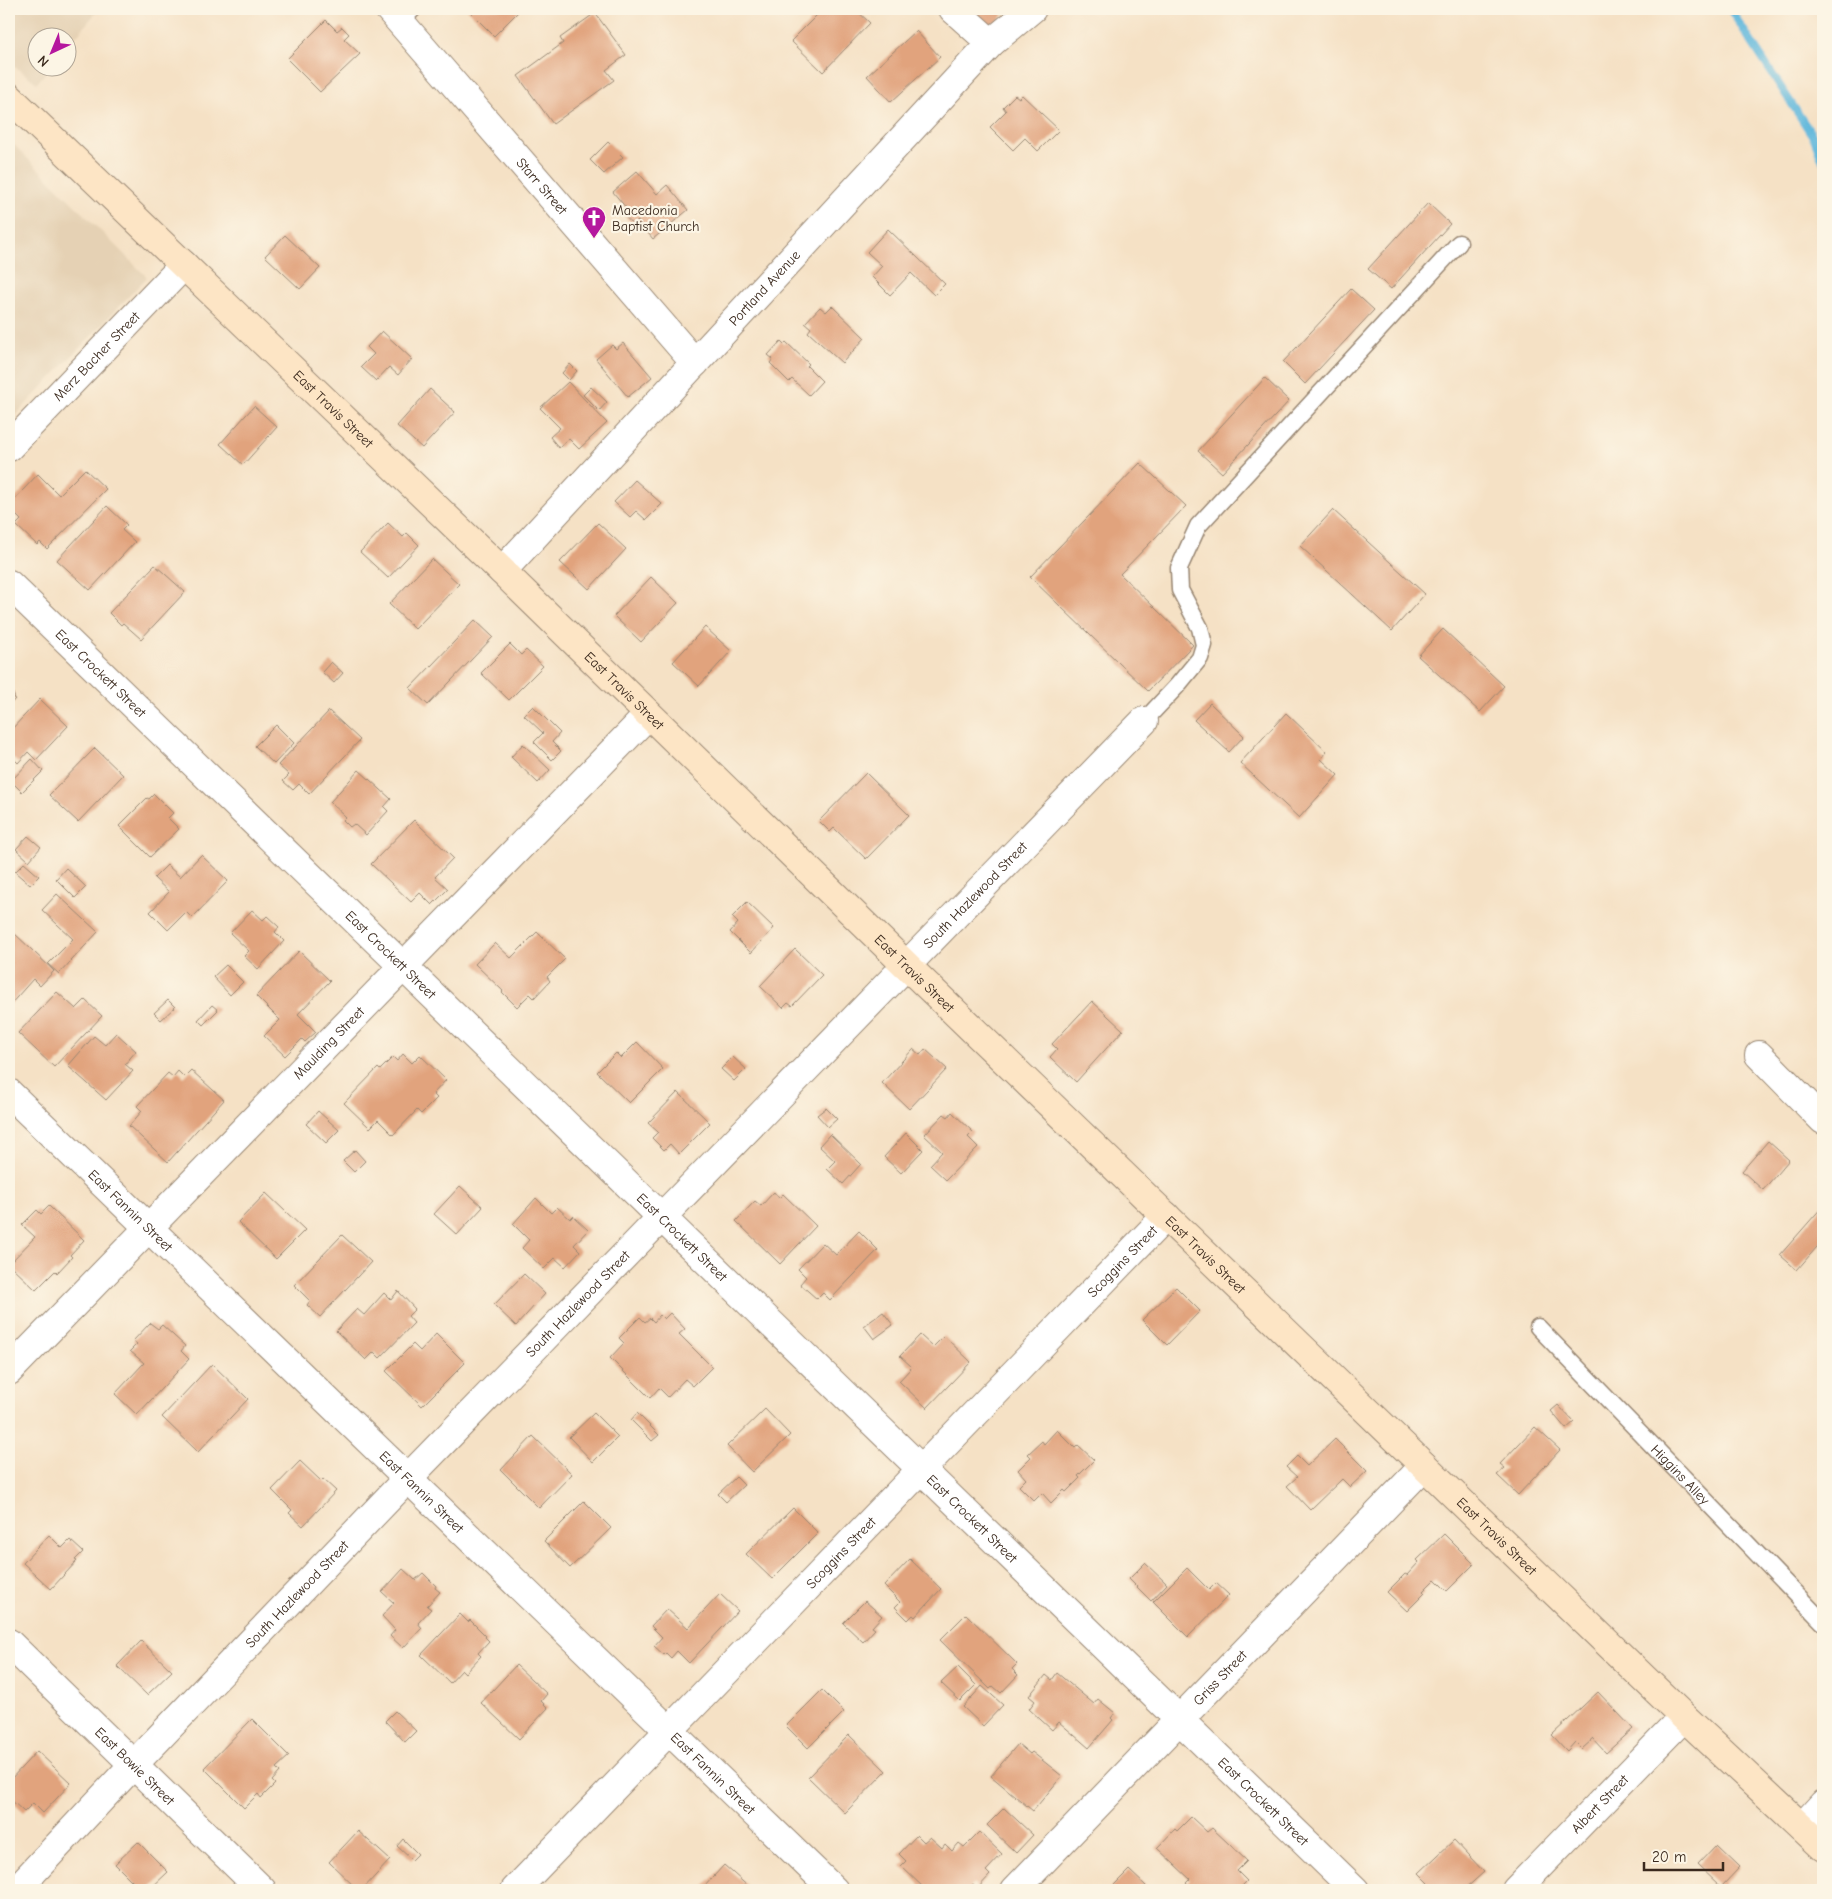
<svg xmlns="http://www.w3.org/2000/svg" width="1832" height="1899" font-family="'Comic Neue',sans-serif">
<rect width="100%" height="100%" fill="#fcf5e5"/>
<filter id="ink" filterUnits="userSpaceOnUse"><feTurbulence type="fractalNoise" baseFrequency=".02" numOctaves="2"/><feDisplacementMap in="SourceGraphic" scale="10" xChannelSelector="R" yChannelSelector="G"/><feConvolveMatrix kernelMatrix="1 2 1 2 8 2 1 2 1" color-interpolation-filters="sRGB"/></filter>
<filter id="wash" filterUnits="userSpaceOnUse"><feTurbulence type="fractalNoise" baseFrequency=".0096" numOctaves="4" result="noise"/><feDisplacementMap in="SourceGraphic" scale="20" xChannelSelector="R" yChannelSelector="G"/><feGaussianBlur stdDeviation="1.12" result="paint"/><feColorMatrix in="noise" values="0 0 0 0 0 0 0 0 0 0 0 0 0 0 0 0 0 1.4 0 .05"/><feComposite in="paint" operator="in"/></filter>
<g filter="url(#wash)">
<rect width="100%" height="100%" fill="#f5e1c5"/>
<g fill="#e5d1b4">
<path d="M9,9H99L68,46V38H38V68H49L37,83L9,62Z"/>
<path d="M9,140L147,277L9,422Z"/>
</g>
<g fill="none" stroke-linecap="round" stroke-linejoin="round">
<path stroke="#5fb7dc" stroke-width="8" d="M1730,9L1814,138L1823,161"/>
</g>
<g id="blocks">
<g fill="#e1a37d">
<path d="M467,9H521L494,36Z"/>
<path d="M823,9H855L870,23L823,72L791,41Z"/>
<path d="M959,9H999L1004,13L988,33Z"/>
<path d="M595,13L626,55L606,70L614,80L553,124L518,76L563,43L560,38Z"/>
<path d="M326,20L337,31L342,27L349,34L344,39L360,54L320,92L287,59Z"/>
<path d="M916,31L940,57L891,102L867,76Z"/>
<path d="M1015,95L1019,98L1022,95L1059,130L1038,151L1025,138L1013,150L990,127L1006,111L1003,107Z"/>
<path d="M608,142L623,157L604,174L590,160Z"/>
<path d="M637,171L657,194L667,185L688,210L653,239L638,221L633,225L622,213L627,209L613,192Z"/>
<path d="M1428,203L1450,224L1391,289L1368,269Z"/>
<path d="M888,229L945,284L934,295L911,273L890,295L872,277L882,266L867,252Z"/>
<path d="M285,235L320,268L300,289L265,256Z"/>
<path d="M1351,289L1374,310L1305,384L1283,362Z"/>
<path d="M832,306L865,338L842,363L808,332L811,328L805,323L820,307L826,312Z"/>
<path d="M382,331L412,359L398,375L389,367L376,381L361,367L374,354L367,347Z"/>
<path d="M781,341L784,344L786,342L809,364L807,366L822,381L809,395L792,379L789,382L770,363L773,359L768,355Z"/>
<path d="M623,343L652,377L628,397L596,359L612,345L616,349Z"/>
<path d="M570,364L577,371L569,380L562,373Z"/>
<path d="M1265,378L1289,401L1222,473L1198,451Z"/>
<path d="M568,382L607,423L579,449L569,439L559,448L550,437L560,428L540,408Z"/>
<path d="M591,387L607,402L599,411L583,395Z"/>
<path d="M430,389L455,412L422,448L397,426Z"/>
<path d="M254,406L277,427L243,465L220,444Z"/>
<path d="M1140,463L1186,506L1120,574L1193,645L1148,691L1030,577Z"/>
<path d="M85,469L106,489L47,549L40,542L37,545L16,525L21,520L9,508V505L38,474L59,495Z"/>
<path d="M635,480L662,504L646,520L636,511L630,517L614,502Z"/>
<path d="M107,506L127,525L122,530L135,542L90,590L57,560Z"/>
<path d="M1333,510L1425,594L1392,631L1300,546Z"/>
<path d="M388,523L403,537L407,533L419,545L388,578L360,552Z"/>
<path d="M598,523L626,549L589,589L560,562Z"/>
<path d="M432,559L459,584L415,629L389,604Z"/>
<path d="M155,565L185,592L141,639L123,623L121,625L109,613Z"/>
<path d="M651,577L678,603L641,642L614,616Z"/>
<path d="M475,620L493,637L428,705L410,688Z"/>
<path d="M705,627L731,651L699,686L673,662Z"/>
<path d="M1443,629L1504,686L1480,712L1418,656Z"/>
<path d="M510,644L521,655L526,650L543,666L509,700L481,673Z"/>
<path d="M331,662L343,673L334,683L322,672Z"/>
<path d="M9,682L15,699L9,706Z"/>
<path d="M40,699L68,726L36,760L28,752L18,763L9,754V732Z"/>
<path d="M1210,703L1244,736L1229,752L1194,720Z"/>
<path d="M533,706L560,733L552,742L561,751L552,760L534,742L543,733L524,715Z"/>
<path d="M329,711L360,740L309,794L299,784L293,790L283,781L289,775L278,765Z"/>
<path d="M1286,713L1327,752L1321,759L1338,775L1299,818L1240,763Z"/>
<path d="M276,725L294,743L274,764L255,746Z"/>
<path d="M523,744L550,770L538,783L511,757Z"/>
<path d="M95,748L123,775L78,822L49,795Z"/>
<path d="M32,759L43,771L22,792L11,781Z"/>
<path d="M359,770L391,799L384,807L388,811L366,835L354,824L350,827L343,820L346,817L330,802Z"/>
<path d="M866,773L909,815L866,859L834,828L830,832L819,821Z"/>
<path d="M154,794L173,813L168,818L179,829L150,857L119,826L147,798L149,799Z"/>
<path d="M414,820L453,858L435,877L448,889L432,905L420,893L411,902L371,864Z"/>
<path d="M28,836L41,847L29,861L16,849Z"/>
<path d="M201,855L228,881L192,918L186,912L168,930L150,912L169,892L154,878L167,865L180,877Z"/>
<path d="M24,863L39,876L30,885L15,872Z"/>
<path d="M66,868L86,887L75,898L56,879Z"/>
<path d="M57,894L98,932L59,974L48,964L73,939L42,910Z"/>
<path d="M747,902L774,928L751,953L730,932L738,923L732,917Z"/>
<path d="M252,910L263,920L267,916L279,927L275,932L284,941L258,969L244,956L249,951L230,933Z"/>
<path d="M13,932L54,971L40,986L33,979L9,1006V938Z"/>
<path d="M537,932L565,959L547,977L550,981L534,998L530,994L517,1007L502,992L503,991L475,964L495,943L511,958Z"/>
<path d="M795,949L822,975L792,1006L788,1003L783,1008L760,986Z"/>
<path d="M299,951L330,981L298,1014L316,1032L305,1042L302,1039L285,1056L264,1036L280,1020L256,996Z"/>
<path d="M226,965L243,982L230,995L213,977Z"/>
<path d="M57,992L76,1009L85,1000L102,1016L54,1067L18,1033Z"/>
<path d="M168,1000L175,1007L161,1020L154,1013Z"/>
<path d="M1092,1001L1123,1030L1076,1082L1050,1057L1057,1049L1052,1044Z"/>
<path d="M212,1005L218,1010L203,1025L198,1020Z"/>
<path d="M116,1033L136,1051L125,1064L133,1071L106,1100L68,1066L94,1036L105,1045Z"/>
<path d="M637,1042L663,1069L629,1103L597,1072L616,1053L621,1058Z"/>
<path d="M913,1049L920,1055L925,1049L947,1069L909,1109L882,1083Z"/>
<path d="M403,1054L412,1063L420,1055L446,1080L433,1094L437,1098L421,1114L417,1110L393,1135L378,1120L370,1128L344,1103L378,1068L380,1070L393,1057L397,1061Z"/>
<path d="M733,1057L746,1069L734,1081L721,1069Z"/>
<path d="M191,1070L224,1100L168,1162L129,1126L142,1111L137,1106L168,1073L173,1077L178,1071L184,1077Z"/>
<path d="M678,1092L710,1123L679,1154L670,1144L664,1150L652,1138L658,1132L648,1123Z"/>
<path d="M826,1108L837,1119L828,1127L817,1115Z"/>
<path d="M318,1111L339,1130L326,1143L306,1124Z"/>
<path d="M952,1112L973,1132L968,1137L978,1147L946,1180L930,1165L942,1152L924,1135L944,1114L948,1117Z"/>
<path d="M906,1133L923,1150L901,1173L884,1157Z"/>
<path d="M830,1134L861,1164L843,1184L827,1169L835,1161L819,1146Z"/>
<path d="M1768,1141L1789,1160L1763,1190L1742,1171Z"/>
<path d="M355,1150L365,1161L354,1172L343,1161Z"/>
<path d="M460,1186L483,1207L457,1235L434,1214Z"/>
<path d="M774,1192L779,1198L783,1194L816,1226L780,1264L736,1221L755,1201L761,1206Z"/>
<path d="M266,1193L305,1230L276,1259L238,1222Z"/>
<path d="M536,1198L551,1213L557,1207L570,1219L573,1216L588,1230L574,1245L580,1251L565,1267L555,1258L544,1269L522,1248L529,1240L513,1224Z"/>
<path d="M49,1206L84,1240L70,1255L72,1257L57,1273L55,1271L36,1290L9,1264L35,1237L22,1225L37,1210L41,1214Z"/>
<path d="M1823,1206V1240L1797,1270L1780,1255Z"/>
<path d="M859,1231L878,1250L830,1300L823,1293L817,1299L800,1284L806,1277L798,1269L823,1243L836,1255Z"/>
<path d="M342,1235L371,1262L320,1317L307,1305L310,1301L294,1285Z"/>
<path d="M524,1274L545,1294L516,1326L494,1305Z"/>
<path d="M1176,1287L1200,1311L1167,1345L1142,1320Z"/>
<path d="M398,1291L415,1309L408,1316L414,1323L380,1358L374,1352L366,1360L336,1331L357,1309L364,1315L384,1293L391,1300Z"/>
<path d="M883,1312L893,1325L874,1339L864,1326Z"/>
<path d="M670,1313L685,1329L679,1334L712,1367L693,1386L685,1379L668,1397L659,1388L650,1398L610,1358L624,1343L619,1338L640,1317L645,1322L650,1318L654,1322L660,1315L664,1319Z"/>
<path d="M150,1323L158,1329L162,1325L185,1346L181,1351L189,1359L137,1415L115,1394L144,1363L130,1351L137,1344L133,1341Z"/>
<path d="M436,1334L465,1363L422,1406L386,1371L413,1344L420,1351Z"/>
<path d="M920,1335L933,1347L944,1336L971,1362L927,1408L899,1381L912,1367L900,1356Z"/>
<path d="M212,1364L248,1399L198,1452L162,1417Z"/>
<path d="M1558,1405L1574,1422L1566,1429L1551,1411Z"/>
<path d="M765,1409L790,1435L752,1472L727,1446Z"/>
<path d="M594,1413L618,1437L593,1462L569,1437Z"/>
<path d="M637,1413L659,1435L652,1441L631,1420Z"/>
<path d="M1535,1427L1560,1450L1518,1495L1497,1475L1505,1468L1500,1464Z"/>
<path d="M1057,1430L1075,1448L1078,1445L1094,1460L1078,1476L1080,1478L1066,1492L1064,1490L1051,1503L1042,1493L1034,1501L1019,1486L1026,1479L1018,1470L1031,1457L1028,1454L1042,1441L1044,1444Z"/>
<path d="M533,1436L572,1474L539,1508L501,1470Z"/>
<path d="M1335,1439L1367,1471L1350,1487L1342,1479L1310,1510L1287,1486L1297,1477L1286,1467L1297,1456L1307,1466Z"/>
<path d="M300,1461L321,1481L323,1479L336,1491L303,1526L289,1513L292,1510L272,1490Z"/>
<path d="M736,1477L744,1485L726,1502L718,1494Z"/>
<path d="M584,1501L611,1528L570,1568L544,1541Z"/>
<path d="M793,1508L818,1533L772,1579L746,1554Z"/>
<path d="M1444,1534L1474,1564L1447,1591L1435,1579L1423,1591L1425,1593L1407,1611L1387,1592L1405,1574L1407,1575L1419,1562L1417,1560Z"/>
<path d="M49,1535L62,1548L70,1540L83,1552L75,1560L77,1561L51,1589L23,1563Z"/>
<path d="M910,1559L941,1589L915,1617L913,1615L908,1620L895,1607L900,1602L884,1586Z"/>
<path d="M1145,1563L1167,1584L1151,1601L1129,1579Z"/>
<path d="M1187,1568L1209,1590L1216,1583L1229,1595L1188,1637L1153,1602Z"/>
<path d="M403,1569L415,1580L423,1573L436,1586L435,1588L440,1592L427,1606L431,1609L418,1623L422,1628L403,1648L390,1636L395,1630L382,1616L394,1603L382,1592Z"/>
<path d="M720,1594L738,1611L689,1663L677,1651L671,1658L666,1653L664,1655L654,1646L662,1637L651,1626L667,1609L688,1628Z"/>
<path d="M865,1601L882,1616L872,1627L875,1629L863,1642L843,1623Z"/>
<path d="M460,1614L468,1622L470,1620L486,1636L485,1637L489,1641L478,1653L481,1656L465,1673L462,1670L450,1683L421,1655Z"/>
<path d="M966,1614L1017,1664L1012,1669L1018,1675L1001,1693L993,1686L990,1689L940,1640Z"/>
<path d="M141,1641L172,1671L147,1695L117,1666Z"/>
<path d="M516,1665L547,1694L541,1701L548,1708L519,1739L481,1703Z"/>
<path d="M958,1667L976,1685L960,1701L941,1683Z"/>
<path d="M1057,1673L1094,1704L1098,1699L1115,1713L1111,1718L1113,1720L1089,1748L1059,1722L1052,1730L1029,1709L1035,1701L1029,1696L1046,1675L1052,1680Z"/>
<path d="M982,1686L1003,1705L983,1726L963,1707Z"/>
<path d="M822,1690L844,1712L808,1748L786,1726Z"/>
<path d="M1598,1692L1633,1729L1606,1753L1593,1739L1582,1749L1575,1742L1567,1751L1552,1735Z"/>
<path d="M395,1711L416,1731L405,1742L385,1721Z"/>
<path d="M252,1719L289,1756L276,1768L280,1772L272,1781L275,1784L261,1798L258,1794L244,1808L204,1768Z"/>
<path d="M849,1735L886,1771L845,1813L808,1777Z"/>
<path d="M1018,1744L1030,1754L1032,1752L1062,1776L1033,1811L991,1776Z"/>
<path d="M37,1751L71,1783L43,1813L33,1803L24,1812L9,1798V1781Z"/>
<path d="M1004,1808L1033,1835L1016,1853L987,1825Z"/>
<path d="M1191,1817L1207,1832L1212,1828L1247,1861L1237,1871L1247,1881L1238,1890H1215L1212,1887L1209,1890H1194L1186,1883L1190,1879L1157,1848L1175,1829L1177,1831Z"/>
<path d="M358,1831L390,1860L362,1890H358L329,1862Z"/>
<path d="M979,1832L1002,1854L986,1871L990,1875L977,1889L973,1884L970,1887L971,1890H926L901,1866L906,1861L899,1854L917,1835L924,1842L930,1837L942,1848L945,1844L952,1851L959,1843L964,1847Z"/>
<path d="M403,1839L418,1854L412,1860L397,1846Z"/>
<path d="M1454,1840L1484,1872L1464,1890H1425L1424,1889L1429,1883L1419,1873Z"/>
<path d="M138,1842L168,1872L149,1890H141L115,1864Z"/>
<path d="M1717,1845L1740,1867L1721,1887L1698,1865Z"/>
<path d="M724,1865L752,1890H706L703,1888Z"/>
<path d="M1129,1870L1146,1886L1142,1890H1109Z"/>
</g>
</g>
</g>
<g filter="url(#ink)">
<use href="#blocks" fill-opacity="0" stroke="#988672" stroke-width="1"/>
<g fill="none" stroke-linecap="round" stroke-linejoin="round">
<g stroke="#988672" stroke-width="19">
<g id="lane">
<path d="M400,21L413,9"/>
<path d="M1144,721L1177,686L1200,658L1204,645L1200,628L1180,590L1179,568L1198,526L1459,243"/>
<path id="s1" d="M1538,1327L1823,1622"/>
</g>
</g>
<g stroke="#988672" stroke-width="30">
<g id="street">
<path id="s2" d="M389,9L695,363"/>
<path d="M953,9L991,43"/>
<path id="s3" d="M9,447L184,265"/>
<path id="s4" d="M502,571L991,43L1032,9"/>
<path id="s5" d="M9,584L1355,1890"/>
<path d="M1759,1055L1823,1120"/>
<path id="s6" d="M9,1093L834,1890"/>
<path id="s7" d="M9,1371L648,715"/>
<path id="s8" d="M9,1643L262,1890"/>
<path d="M1802,1827L1823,1804"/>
<path id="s9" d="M16,1890L134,1764L408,1478L1144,721"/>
<path id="s10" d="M515,1890L1166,1216"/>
<path id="s11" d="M1015,1890L1424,1466"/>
<path id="s12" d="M1516,1890L1684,1717"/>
</g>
</g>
<g stroke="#988672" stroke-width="30">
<g id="secondary">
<path id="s13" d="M9,97L502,571L907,966L1684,1717L1823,1847"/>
</g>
</g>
<use href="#lane" stroke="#fff" stroke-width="16"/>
<use href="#street" stroke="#fff" stroke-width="28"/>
<use href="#secondary" stroke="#fde5c5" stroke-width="28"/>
</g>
</g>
<defs>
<g id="church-pin" transform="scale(1.25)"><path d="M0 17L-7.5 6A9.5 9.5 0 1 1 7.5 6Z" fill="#b5179e" stroke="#fcf5e5"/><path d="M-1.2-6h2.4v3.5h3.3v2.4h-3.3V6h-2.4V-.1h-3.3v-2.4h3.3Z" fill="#fff"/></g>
</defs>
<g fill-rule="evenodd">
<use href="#church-pin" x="594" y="218"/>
</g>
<g text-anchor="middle" stroke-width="4.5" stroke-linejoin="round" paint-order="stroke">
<g font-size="14" fill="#3b2a1e" stroke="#fcf5e5">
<text dy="5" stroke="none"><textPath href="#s2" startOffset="234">Starr Street</textPath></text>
<text dy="5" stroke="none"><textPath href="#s4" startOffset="386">Portland Avenue</textPath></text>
<text dy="5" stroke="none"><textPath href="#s3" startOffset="126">Merz Bacher Street</textPath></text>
<text dy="5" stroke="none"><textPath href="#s13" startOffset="450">East Travis Street</textPath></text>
<text dy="5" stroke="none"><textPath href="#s5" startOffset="128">East Crockett Street</textPath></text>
<text dy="5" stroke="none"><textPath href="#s13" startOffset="855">East Travis Street</textPath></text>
<text dy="5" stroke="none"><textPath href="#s9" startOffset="1382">South Hazlewood Street</textPath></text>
<text dy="5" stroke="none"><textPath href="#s5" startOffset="532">East Crockett Street</textPath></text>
<text dy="5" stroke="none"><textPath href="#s13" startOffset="1260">East Travis Street</textPath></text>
<text dy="5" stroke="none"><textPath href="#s7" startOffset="458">Maulding Street</textPath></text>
<text dy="5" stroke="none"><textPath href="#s6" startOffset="169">East Fannin Street</textPath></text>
<text dy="5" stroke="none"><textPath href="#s5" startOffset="938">East Crockett Street</textPath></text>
<text dy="5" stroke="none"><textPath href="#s13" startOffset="1665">East Travis Street</textPath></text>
<text dy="5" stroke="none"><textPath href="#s10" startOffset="874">Scoggins Street</textPath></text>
<text dy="5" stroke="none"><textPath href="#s9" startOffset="812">South Hazlewood Street</textPath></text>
<text dy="5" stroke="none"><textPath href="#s1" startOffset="205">Higgins Alley</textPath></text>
<text dy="5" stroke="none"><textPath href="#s6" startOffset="574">East Fannin Street</textPath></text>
<text dy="5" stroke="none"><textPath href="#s5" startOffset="1342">East Crockett Street</textPath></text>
<text dy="5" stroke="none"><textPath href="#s13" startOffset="2070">East Travis Street</textPath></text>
<text dy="5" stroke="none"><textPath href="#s10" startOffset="469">Scoggins Street</textPath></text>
<text dy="5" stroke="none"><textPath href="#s9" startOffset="408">South Hazlewood Street</textPath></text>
<text dy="5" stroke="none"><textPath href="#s11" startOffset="295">Griss Street</textPath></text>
<text dy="5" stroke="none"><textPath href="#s8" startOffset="176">East Bowie Street</textPath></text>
<text dy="5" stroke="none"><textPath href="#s6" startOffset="979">East Fannin Street</textPath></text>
<text dy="5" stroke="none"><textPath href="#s5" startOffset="1748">East Crockett Street</textPath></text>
<text dy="5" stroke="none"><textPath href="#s12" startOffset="120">Albert Street</textPath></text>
</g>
<g font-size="14" fill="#3b2a1e" stroke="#fcf5e5" text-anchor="start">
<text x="612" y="215">Macedonia<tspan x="612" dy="16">Baptist Church</tspan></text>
</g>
</g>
<rect width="1832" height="1899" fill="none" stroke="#fcf5e5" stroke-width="30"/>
<g transform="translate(52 52) rotate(224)"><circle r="24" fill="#fcf5e5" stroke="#afa495"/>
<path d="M0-4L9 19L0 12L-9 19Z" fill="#b5179e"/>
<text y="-8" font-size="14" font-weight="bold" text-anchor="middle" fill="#3b2a1e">N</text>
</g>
<path d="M1644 1862v8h79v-8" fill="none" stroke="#3b2a1e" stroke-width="2.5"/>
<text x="1652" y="1862" font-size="15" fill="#3b2a1e" stroke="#fcf5e5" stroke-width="4" paint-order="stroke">20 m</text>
</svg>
